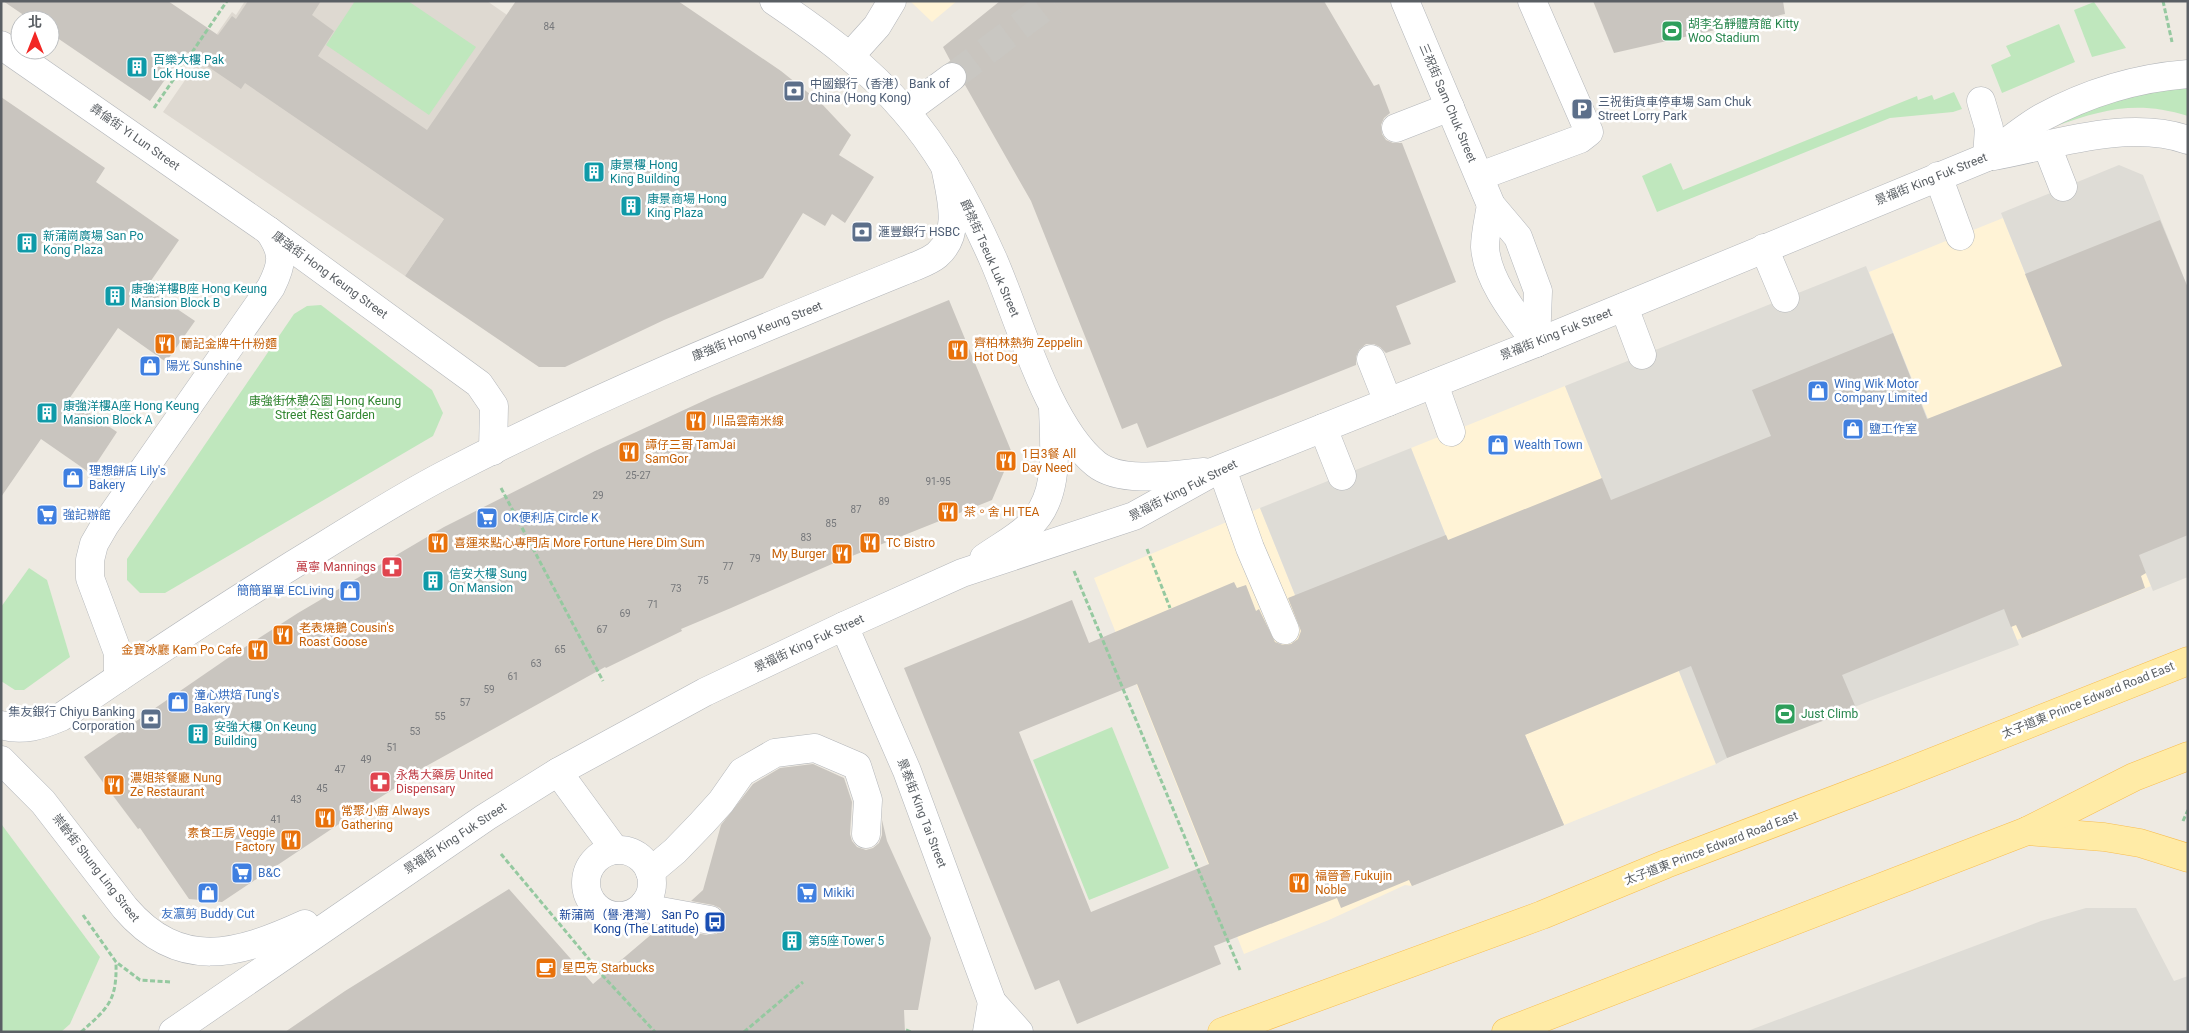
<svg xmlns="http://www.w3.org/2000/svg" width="2189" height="1033" font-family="Roboto,'Noto Sans TC',sans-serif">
<rect width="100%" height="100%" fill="#eeeae2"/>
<g fill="#fff3d6">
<path d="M910,1H957L932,22Z"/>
<path d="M2003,218L2151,586L2017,640L1869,272Z"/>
<path d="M1565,386L1716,764L1564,825L1525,735L1411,448Z"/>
<path d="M1260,508L1412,886L1405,885L1329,920L1244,954L1094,578Z"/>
</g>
<g fill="#dedcd6">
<path d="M2119,165L2143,175L2188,288V577L2153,591L2001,213Z"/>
<path d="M1866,266L2019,645L1867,702L1727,758L1716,764L1565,386Z"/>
<path d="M1411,448L1525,735L1564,825L1412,886L1260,508Z"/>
<path d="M2086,908H2136L2174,981L2188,976V1032H1745L2041,921Z"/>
</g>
<path fill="#ded9d1" d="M245,1H487L559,51L405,276L163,112L232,12L236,15Z"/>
<g fill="#bfe7bd">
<path d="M355,1H408L476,47L429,115L326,45Z"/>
<path d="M2094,2L2126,48L2092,57L2074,10Z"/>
<path d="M2059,24L2075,62L2002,93L1991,65L2011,56L2006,46Z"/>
<path d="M2188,83V116C2138,100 2103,109 2056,126L2095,105Z"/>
<path d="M1954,92L1962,109L1953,112L1890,118L1657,212L1642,176L1671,163L1683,190L1917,96L1918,100L1932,95L1934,100Z"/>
<path d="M321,305L432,390L443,413L433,436L165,593H140L127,580V559L294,314L307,306Z"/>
<path d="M29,568L47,580L70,657L24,690H15L1,681V607Z"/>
<path d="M1112,727L1169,868L1089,900L1033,760Z"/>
<path d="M2,825L100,957L70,1024L61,1032H1Z"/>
</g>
<g fill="#c9c5bf" fill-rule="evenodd">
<path d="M3,1H168L218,35L232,16L236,19L248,1H321L312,15L334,31L318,56L427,130L516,1H678L781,71L821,103L851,135L839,155L874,177L845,223L832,214L825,226L803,213L763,278L664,320L565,367H539L405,276L444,219L245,83L241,89L185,51L150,101L50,33V20H31Z"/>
<path d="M1000,1H1324L1374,86L1379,84L1390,113L1384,118L1381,125L1382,134L1386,140L1393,143H1402L1456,282L1396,306L1411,344L1386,353L1380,347L1374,344H1366L1359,350L1356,357V365L1147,448L1137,423L1122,429L1031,201L965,85L968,76L965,68L959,63L951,62L943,47Z"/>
<path d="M1593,1H1783L1785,14L1614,53Z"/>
<path d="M1,97L105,168L96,182L179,240L146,288L195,321L166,362L118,328L69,399L117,432L90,473L41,439L1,497Z"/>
<path d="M2160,220L2188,288V535L2139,555L2146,573L2141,576L2145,588L2022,638L2016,625L2011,627L2004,609L1842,675L1856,708L1727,758L1691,666L1525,735L1564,825L1412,886L1409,880L1341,908L1337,898L1214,946L1221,964L1077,1024L1059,980L1035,990L904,668L1072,600L1089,643L1234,582L1237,588L1246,585L1256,611L1259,609L1275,642L1283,645L1291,644L1298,639L1301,631L1288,598L1446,535L1448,540L1602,478L1611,500L1771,436L1752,390L1893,333L1927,419L2062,366L2025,274ZM1137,684L1209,864L1091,912L1019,732Z"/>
<path d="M949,300L1012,453L992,500L832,564L731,608L681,629L682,631L606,668L605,667L421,769L422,771L354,814L222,902L189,899L140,828L138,829L84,757L228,658L298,613L444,527L595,451L712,397Z"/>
<path d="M813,764L844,778L852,802L850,834L852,841L857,847L866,850L873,848L879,843L882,835V820L887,841L931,938L918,1010H904L905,1032H285L345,991L509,889L593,984L660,927L707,935L716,934L722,930L725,923V915L720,908L713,905L691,901L703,890L721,825L753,784L780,768Z"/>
</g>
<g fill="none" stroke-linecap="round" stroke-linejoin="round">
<path stroke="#c9c7c2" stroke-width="28" stroke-dasharray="28 14" stroke-linecap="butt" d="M952,77L1053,1"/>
<g stroke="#b3b6ba" stroke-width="29">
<g id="minor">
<path d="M774,1C821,33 867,66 904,110C942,153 970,207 993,259C1019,318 1047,424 1096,464C1121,484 1174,475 1204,472"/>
<path d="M1405,1L1491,205L1518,237L1538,291L1536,343"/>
<path d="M1,45L269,231L479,384L494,406L493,451"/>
<path d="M850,56L877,26L892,1"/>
<path d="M1981,101L1989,128L1987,157"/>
<path d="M906,111L952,77"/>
<path d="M1396,128L1450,107"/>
<path d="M2047,146L2063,187"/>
<path d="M1994,156C2054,145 2128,119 2188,140"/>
<path d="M1480,176L1580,139L1589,132L1532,1"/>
<path d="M1938,176L1960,236"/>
<path d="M1491,205C1489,218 1485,234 1485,247C1487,281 1517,317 1536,343"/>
<path d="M1764,248L1785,298"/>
<path d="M1624,307L1642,355"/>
<path d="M1371,359L1388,402"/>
<path d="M1434,384L1451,432"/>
<path d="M1323,428L1342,476"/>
<path d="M1222,469L1250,548L1285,630"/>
<path d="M984,558C998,548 1015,539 1028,527C1061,498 1054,447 1053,407"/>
<path d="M844,626L907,771L992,1002L1019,1032"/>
<path d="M118,678V653L90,578V560L94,544L105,525L271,287C283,263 284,253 269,231"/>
<path d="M1,725C22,732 42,725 61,717C147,658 233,601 322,547C362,522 402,497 444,475C597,395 756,331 916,266C923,263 931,260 937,255C963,233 950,194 945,166"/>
<path d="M1,760L43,802L125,908C180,972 237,955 305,924"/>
<path d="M558,772L615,850"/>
<circle cx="619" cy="883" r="33"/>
<path d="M650,872L675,851L702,823L721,802L742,772L775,753L815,748L857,766L868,800L866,834"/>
<path d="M645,903L655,910L710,920"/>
<path d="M173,1032L486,817L558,772L705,692L844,626L962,573L1134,516L1215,471L1536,343L1987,157C2005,144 2022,129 2041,118C2087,93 2135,78 2188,74"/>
<path d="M987,1032L992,1002"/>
</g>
</g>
<g stroke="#f8be50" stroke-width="29">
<g id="major">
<path d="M2027,831L2104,837L2140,843L2188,858"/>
<path d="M1222,1032L1542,915L1666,864L1892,778L2188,661"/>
<path d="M1506,1032L2027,831L2134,777L2188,756"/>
</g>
</g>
<g stroke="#95c9a0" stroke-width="3" stroke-dasharray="5 2.5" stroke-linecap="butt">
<path d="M2163,1L2172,42"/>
<path d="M154,108L227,1"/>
<path d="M501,488L603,681"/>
<path d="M1147,549L1170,608"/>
<path d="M1074,571L1240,970"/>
<path d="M2183,821L2188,810"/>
<path d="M501,854L603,976L655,1032"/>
<path d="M83,915L116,962L140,980L171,982"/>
<path d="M906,1030L911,1032"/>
<path d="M81,1032C108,1008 117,1001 116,963"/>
<path d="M497,1032H499"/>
<path d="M744,1032L803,982"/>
</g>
<use href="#minor" stroke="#fff" stroke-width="28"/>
<use href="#major" stroke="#ffeba6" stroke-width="28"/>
</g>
<defs>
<g id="stadium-square" transform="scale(1.125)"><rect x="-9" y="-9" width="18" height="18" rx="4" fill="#2e9e5b" stroke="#fff"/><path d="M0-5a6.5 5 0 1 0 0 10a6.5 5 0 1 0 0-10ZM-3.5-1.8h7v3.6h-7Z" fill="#fff"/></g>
<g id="building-square" transform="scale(1.125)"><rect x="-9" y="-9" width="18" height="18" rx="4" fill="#0f9aa8" stroke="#fff"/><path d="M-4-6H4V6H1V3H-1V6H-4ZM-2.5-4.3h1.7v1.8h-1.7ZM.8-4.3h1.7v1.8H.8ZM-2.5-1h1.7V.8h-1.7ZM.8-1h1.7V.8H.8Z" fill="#fff"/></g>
<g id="bank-square" transform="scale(1.125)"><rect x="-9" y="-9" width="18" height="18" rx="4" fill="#5c6f8a" stroke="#fff"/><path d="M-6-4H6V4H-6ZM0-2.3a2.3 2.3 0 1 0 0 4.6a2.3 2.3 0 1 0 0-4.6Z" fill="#fff"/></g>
<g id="parking-square" transform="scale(1.125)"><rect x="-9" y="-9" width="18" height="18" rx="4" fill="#5c6f8a" stroke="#fff"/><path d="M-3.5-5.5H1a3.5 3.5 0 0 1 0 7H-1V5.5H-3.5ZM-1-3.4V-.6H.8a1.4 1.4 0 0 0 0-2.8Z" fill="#fff"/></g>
<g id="restaurant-square" transform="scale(1.125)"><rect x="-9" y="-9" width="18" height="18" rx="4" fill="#e8710a" stroke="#fff"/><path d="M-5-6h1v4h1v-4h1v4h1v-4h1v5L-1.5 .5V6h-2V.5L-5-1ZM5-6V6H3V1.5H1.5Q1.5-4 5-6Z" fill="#fff"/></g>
<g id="shop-square" transform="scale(1.125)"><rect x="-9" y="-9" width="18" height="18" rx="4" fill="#3f7fe0" stroke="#fff"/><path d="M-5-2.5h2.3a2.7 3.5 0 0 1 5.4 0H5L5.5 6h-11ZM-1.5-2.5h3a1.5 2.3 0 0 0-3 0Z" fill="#fff"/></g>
<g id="supermarket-square" transform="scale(1.125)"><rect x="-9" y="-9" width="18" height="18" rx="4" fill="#3f7fe0" stroke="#fff"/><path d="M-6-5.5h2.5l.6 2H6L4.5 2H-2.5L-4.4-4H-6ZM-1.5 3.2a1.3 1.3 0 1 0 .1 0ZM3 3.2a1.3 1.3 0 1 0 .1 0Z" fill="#fff"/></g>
<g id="pharmacy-square" transform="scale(1.125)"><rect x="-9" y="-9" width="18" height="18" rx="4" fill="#e0444e" stroke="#fff"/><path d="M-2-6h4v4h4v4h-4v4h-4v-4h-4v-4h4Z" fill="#fff"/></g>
<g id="bus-square" transform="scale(1.125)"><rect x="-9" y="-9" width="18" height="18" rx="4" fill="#1a4fb4" stroke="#fff"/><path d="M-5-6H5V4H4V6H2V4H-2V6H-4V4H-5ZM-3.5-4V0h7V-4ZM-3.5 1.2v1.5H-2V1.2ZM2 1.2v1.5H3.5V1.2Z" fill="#fff"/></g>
<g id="cafe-square" transform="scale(1.125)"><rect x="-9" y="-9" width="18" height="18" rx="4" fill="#e8710a" stroke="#fff"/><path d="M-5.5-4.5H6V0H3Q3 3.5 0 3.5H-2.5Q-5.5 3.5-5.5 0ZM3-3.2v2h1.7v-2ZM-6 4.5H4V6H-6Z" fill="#fff"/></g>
</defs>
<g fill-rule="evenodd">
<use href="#stadium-square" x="1672" y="31"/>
<use href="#building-square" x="137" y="67"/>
<use href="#bank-square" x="794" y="91"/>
<use href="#parking-square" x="1582" y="109"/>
<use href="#building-square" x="594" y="172"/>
<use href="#building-square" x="631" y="206"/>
<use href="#bank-square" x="862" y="232"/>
<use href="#building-square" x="27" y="243"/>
<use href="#building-square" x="115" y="296"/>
<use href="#restaurant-square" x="165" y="344"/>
<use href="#restaurant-square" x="958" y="350"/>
<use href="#shop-square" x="150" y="366"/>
<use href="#shop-square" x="1818" y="391"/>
<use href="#building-square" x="47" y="413"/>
<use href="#restaurant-square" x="696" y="421"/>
<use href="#shop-square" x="1853" y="429"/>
<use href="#shop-square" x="1498" y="445"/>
<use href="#restaurant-square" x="629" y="452"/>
<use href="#restaurant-square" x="1006" y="461"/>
<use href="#shop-square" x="73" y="478"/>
<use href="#restaurant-square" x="948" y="512"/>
<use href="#supermarket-square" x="47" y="515"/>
<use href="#supermarket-square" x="487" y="518"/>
<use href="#restaurant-square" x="438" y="543"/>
<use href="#restaurant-square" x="870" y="543"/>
<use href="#restaurant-square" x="842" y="554"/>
<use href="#pharmacy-square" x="392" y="567"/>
<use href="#building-square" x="433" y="581"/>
<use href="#shop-square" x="350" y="591"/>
<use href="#restaurant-square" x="283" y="635"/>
<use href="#restaurant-square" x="258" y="650"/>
<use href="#shop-square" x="178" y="702"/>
<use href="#stadium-square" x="1785" y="714"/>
<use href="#bank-square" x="151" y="719"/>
<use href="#building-square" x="198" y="734"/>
<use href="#pharmacy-square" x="380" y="782"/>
<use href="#restaurant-square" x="114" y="785"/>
<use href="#restaurant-square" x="325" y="818"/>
<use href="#restaurant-square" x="291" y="840"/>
<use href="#supermarket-square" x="242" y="873"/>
<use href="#restaurant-square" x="1299" y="883"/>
<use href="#shop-square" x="208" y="893"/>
<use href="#supermarket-square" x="807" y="893"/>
<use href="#bus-square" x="715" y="922"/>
<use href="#building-square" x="792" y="941"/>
<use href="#cafe-square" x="546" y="968"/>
</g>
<g text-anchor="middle" stroke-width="5" stroke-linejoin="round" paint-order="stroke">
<g font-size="10" fill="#76787b">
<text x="549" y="30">84</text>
<text x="638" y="479">25-27</text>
<text x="938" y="485">91-95</text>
<text x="598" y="499">29</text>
<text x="884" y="505">89</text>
<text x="856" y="513">87</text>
<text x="831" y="527">85</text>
<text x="806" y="541">83</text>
<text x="755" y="562">79</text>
<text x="728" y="570">77</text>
<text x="703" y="584">75</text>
<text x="676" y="592">73</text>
<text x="653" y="608">71</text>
<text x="625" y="617">69</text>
<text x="602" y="633">67</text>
<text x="560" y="653">65</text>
<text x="536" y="667">63</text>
<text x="513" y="680">61</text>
<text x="489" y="693">59</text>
<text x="465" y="706">57</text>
<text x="440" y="720">55</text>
<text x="415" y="735">53</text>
<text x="392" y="751">51</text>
<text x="366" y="763">49</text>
<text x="340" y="773">47</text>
<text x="322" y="792">45</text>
<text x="296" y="803">43</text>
<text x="276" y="823">41</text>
</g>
<g font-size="12" fill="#27864d" stroke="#fff" text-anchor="start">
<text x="1688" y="28">胡李名靜體育館 Kitty<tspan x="1688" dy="14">Woo Stadium</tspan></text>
<text x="1801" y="718">Just Climb</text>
</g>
<g font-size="12" fill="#0d838f" stroke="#fff" text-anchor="start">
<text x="153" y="64">百樂大樓 Pak<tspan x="153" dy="14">Lok House</tspan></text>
<text x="610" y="169">康景樓 Hong<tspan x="610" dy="14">King Building</tspan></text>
<text x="647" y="203">康景商場 Hong<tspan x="647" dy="14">King Plaza</tspan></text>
<text x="43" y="240">新蒲崗廣場 San Po<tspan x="43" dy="14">Kong Plaza</tspan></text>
<text x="131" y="293">康強洋樓B座 Hong Keung<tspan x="131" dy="14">Mansion Block B</tspan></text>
<text x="63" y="410">康強洋樓A座 Hong Keung<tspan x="63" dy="14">Mansion Block A</tspan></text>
<text x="449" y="578">信安大樓 Sung<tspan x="449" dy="14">On Mansion</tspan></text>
<text x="214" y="731">安強大樓 On Keung<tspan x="214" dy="14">Building</tspan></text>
<text x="808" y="945">第5座 Tower 5</text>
</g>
<g font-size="12" fill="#4e5e75" stroke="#fff" text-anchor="start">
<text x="810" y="88">中國銀行（香港） Bank of<tspan x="810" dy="14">China (Hong Kong)</tspan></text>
<text x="1598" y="106">三祝街貨車停車場 Sam Chuk<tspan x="1598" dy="14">Street Lorry Park</tspan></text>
<text x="878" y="236">滙豐銀行 HSBC</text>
<text x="135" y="716" text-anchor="end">集友銀行 Chiyu Banking<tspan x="135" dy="14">Corporation</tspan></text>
</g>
<g font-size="12" fill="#5a5f64" stroke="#fff">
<text transform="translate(1448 103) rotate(67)" y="4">三祝街 Sam Chuk Street</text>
<text transform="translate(135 137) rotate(35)" y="4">彝倫街 Yi Lun Street</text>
<text transform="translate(1931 179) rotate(-22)" y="4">景福街 King Fuk Street</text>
<text transform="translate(990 258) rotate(66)" y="4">爵祿街 Tseuk Luk Street</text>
<text transform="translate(330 275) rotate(36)" y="4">康強街 Hong Keung Street</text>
<text transform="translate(757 331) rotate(-22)" y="4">康強街 Hong Keung Street</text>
<text transform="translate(1556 334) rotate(-22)" y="4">景福街 King Fuk Street</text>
<text transform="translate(1183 490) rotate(-27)" y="4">景福街 King Fuk Street</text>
<text transform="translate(809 643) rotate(-25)" y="4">景福街 King Fuk Street</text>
<text transform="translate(2088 700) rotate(-22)" y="4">太子道東 Prince Edward Road East</text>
<text transform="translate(922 813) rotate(69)" y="4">景泰街 King Tai Street</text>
<text transform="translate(455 838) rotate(-33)" y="4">景福街 King Fuk Street</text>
<text transform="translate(1711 848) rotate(-21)" y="4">太子道東 Prince Edward Road East</text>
<text transform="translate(96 868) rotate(52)" y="4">崇齡街 Shung Ling Street</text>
</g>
<g font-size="12" fill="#c56008" stroke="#fff" text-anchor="start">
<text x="974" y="347">齊柏林熱狗 Zeppelin<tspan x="974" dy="14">Hot Dog</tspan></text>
<text x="181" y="348">蘭記金牌牛什粉麵</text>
<text x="712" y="425">川品雲南米線</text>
<text x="645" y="449">譚仔三哥 TamJai<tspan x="645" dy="14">SamGor</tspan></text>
<text x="1022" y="458">1日3餐 All<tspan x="1022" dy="14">Day Need</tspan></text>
<text x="964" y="516">茶。舍 HI TEA</text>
<text x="454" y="547">喜運來點心專門店 More Fortune Here Dim Sum</text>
<text x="886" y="547">TC Bistro</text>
<text x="826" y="558" text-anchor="end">My Burger</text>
<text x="299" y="632">老表燒鵝 Cousin's<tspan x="299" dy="14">Roast Goose</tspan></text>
<text x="242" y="654" text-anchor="end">金寶冰廳 Kam Po Cafe</text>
<text x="130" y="782">濃姐茶餐廳 Nung<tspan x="130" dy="14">Ze Restaurant</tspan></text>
<text x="341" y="815">常聚小廚 Always<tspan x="341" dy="14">Gathering</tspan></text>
<text x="275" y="837" text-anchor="end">素食工房 Veggie<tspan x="275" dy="14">Factory</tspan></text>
<text x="1315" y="880">福晉薈 Fukujin<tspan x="1315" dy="14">Noble</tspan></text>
<text x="562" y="972">星巴克 Starbucks</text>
</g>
<g font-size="12" fill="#366cbe" stroke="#fff" text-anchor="start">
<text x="166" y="370">陽光 Sunshine</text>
<text x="1834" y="388">Wing Wik Motor<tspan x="1834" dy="14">Company Limited</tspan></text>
<text x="1869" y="433">鹽工作室</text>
<text x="1514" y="449">Wealth Town</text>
<text x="89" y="475">理想餅店 Lily's<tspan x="89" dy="14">Bakery</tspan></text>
<text x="63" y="519">強記辦館</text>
<text x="503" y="522">OK便利店 Circle K</text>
<text x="334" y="595" text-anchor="end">簡簡單單 ECLiving</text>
<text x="194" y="699">潼心烘焙 Tung's<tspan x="194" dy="14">Bakery</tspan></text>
<text x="258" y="877">B&amp;C</text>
<text x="823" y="897">Mikiki</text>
<text x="208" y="918" text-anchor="middle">友瀛剪 Buddy Cut</text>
</g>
<g font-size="12" fill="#318530" stroke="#fff">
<text x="325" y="405">康強街休憩公園 Hong Keung<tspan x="325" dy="14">Street Rest Garden</tspan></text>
</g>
<g font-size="12" fill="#be3a42" stroke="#fff" text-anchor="end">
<text x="376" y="571">萬寧 Mannings</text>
<text x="396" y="779" text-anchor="start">永雋大藥房 United<tspan x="396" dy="14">Dispensary</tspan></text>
</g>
<g font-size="12" fill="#164399" stroke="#fff" text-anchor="end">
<text x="699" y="919">新蒲崗（譽·港灣） San Po<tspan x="699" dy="14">Kong (The Latitude)</tspan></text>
</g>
</g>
<rect width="2189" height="1033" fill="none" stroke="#5a5f64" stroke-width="5"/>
<g transform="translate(35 35)"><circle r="24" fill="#ffffff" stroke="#bdbfc1"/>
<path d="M0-4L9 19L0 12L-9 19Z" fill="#f22724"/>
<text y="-8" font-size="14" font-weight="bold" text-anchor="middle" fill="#5a5f64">北</text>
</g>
</svg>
